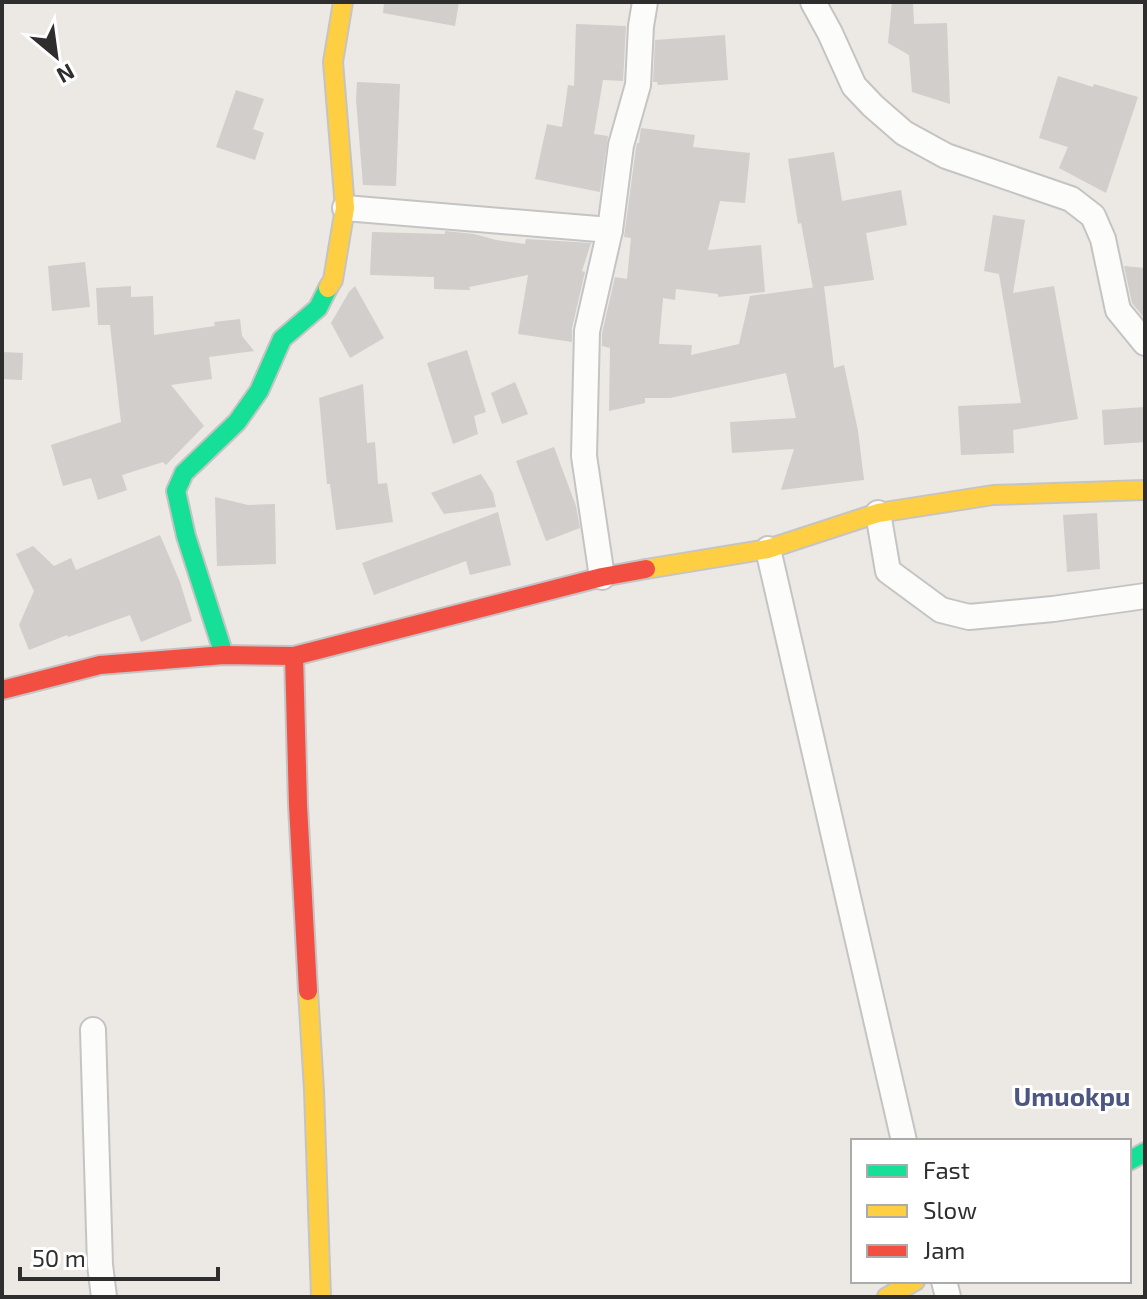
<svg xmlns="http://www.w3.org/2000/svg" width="1147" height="1299" font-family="'Exo 2',sans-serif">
<rect width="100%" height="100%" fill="#ece8e4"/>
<g fill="#d1cecb">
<path d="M384,2H459L455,26L383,13Z"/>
<path d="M892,2H913L914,24L947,23L950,104L912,92L909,55L888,43Z"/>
<path d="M576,24L626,26L623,81L603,80L594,134L608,136L600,192L535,179L547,124L562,127L568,85L574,86Z"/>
<path d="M725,35L728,80L658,85L657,82H653L655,40Z"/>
<path d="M1058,76L1093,87L1094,84L1138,97L1106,193L1059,168L1068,147L1039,138Z"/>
<path d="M357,82L400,84L396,186L363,185L356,100Z"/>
<path d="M236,90L264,99L253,129L264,133L255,160L216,147Z"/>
<path d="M641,128L695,135L693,147L750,153L745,203L720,201L708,250L761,245L765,292L718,297V294L676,289L675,300L663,298L659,344L692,345L691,355L739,344L750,296L824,286L834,368L844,365L858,431L864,480L781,490L794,449L732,453L730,422L796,418L786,373L670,398H645V403L609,411L610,348L602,346V333L615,277L627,279L631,238L624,237L636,148L637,143H639Z"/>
<path d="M834,152L842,201L901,190L907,225L866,233L874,280L813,288L801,223L798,224L788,159Z"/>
<path d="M993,215L1025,220L1013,293L1054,286L1078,419L1013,430L1014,453L961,455L958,406L1021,403L999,274L984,271Z"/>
<path d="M445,231L474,234L496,240L525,244L526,239L591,243L582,271L585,272L572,328V342L518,334L528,275L469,287L470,290L434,289V277L370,275L372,232L445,234Z"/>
<path d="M85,262L90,307L52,311L48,266Z"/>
<path d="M1124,266L1145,268V319L1132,303Z"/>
<path d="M131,286V297L153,296L154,335L215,326L214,322L240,319L242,336L254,351L209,357L212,379L171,385L204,426L166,465L163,462L122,475L127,490L98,500L91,478L63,486L51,445L121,422L110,325H98L96,288Z"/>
<path d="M355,286L384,338L350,358L331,323L349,292Z"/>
<path d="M467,350L486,412L474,416L478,434L453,444L427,363Z"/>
<path d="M2,352L23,353L22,380L2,379Z"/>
<path d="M515,382L528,414L502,424L491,393Z"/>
<path d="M363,384L367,443L375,442L378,484L387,483L393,522L336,530L330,484H327L319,398Z"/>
<path d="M1145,407V442L1104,445L1102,410Z"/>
<path d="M554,447L576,506L580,528L546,541L516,461Z"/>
<path d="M481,474L493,493L496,507L444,514L431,493Z"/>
<path d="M215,497L248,505L275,504L276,564L217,566Z"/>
<path d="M498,512L511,565L470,575L466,561L374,595L362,563Z"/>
<path d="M1097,513L1100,569L1067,572L1063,515Z"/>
<path d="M160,535L180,582L192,621L141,642L130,615L68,637L67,635L29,650L19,625L34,591L16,554L33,546L54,566L71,558L76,570Z"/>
</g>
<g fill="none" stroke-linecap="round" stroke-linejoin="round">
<g stroke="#c5c4c5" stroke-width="28">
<g id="street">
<path d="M813,2L830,33L854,86L873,106L904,133L946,156L1071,199L1093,216L1103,239L1118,310L1145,343"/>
<path d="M345,208L610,230"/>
<path d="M878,513L888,571L941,610L969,617L1053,609L1145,596"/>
<path d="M768,549L904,1141"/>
<path d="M602,577L584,456L587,331L610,230L621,145L638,85L641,26L645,2"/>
<path d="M93,1030L100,1265L104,1297"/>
<path d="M944,1281L948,1297"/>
</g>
</g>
<g stroke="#c5c4c5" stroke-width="22">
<g id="fast">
<path d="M224,655L186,536L176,491L184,473L237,422L259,391L282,339L318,308L328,288"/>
<path d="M1129,1161L1145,1152"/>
</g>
</g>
<g stroke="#c5c4c5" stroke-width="22">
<g id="slow">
<path d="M328,288L333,280L345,208L333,62L343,2"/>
<path d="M646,569L768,549L878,513L993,495L1145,490"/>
<path d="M308,991L314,1090L321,1297"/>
<path d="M887,1297L915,1281"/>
</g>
</g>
<g stroke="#c5c4c5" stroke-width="22">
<g id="jam">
<path d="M294,656L298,805L308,991"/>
<path d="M2,690L100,665L224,655L294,656L602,577L646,569"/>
</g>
</g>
<use href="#street" stroke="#fcfcfb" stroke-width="24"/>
<use href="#fast" stroke="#16e098" stroke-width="18"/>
<use href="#slow" stroke="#ffcf43" stroke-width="18"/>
<use href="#jam" stroke="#f24e42" stroke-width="18"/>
</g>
<g text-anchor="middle" stroke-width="6" stroke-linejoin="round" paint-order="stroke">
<g font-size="26" font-weight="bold" fill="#4d5680" stroke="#fff">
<text x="1072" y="1106">Umuokpu</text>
</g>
</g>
<rect width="1147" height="1299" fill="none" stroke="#2e2e2e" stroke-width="8"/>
<rect x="851" y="1139" width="280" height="144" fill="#ffffff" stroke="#ababab" stroke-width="2"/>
<rect x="867" y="1165" width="40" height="12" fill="#16e098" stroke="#ababab" stroke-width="2"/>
<text x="923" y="1179" font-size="24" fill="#2e2e2e">Fast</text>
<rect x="867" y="1205" width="40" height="12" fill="#ffcf43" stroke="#ababab" stroke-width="2"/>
<text x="923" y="1219" font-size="24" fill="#2e2e2e">Slow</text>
<rect x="867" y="1245" width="40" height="12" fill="#f24e42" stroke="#ababab" stroke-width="2"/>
<text x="923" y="1259" font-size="24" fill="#2e2e2e">Jam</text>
<g transform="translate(56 56) rotate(151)" stroke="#ffffff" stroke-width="6" paint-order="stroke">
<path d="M0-6L14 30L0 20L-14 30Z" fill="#2e2e2e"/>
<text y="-12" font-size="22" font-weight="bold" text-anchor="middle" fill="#2e2e2e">N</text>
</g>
<path d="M20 1267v12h198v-12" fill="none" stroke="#2e2e2e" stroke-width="4"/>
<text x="32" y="1267" font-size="24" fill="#2e2e2e" stroke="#ffffff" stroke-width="6" paint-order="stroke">50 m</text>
</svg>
